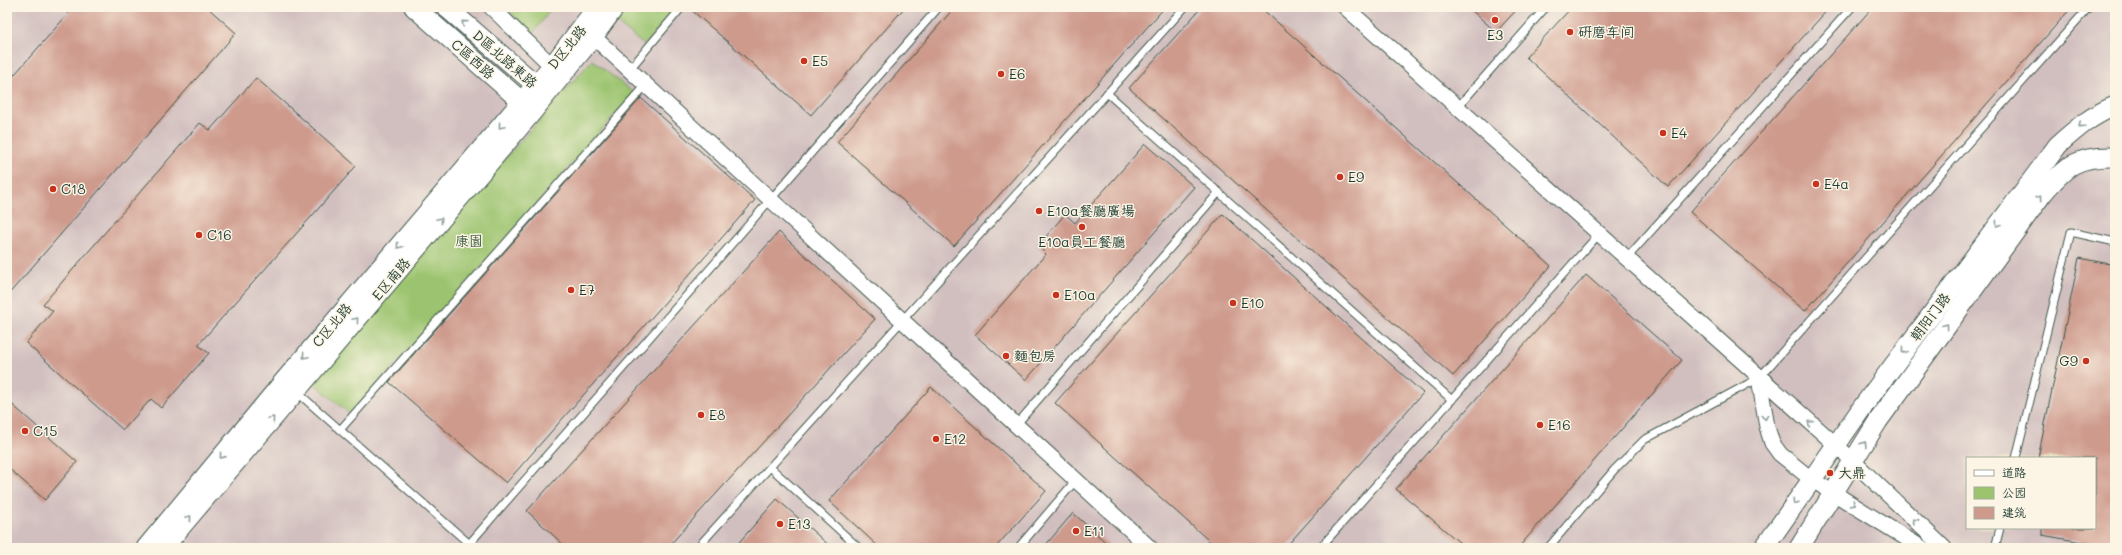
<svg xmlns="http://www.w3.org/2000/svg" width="2122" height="555" font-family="Mali,'LXGW WenKai TC',sans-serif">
<rect width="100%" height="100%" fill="#fcf5e5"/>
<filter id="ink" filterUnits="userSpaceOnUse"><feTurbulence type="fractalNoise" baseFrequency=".025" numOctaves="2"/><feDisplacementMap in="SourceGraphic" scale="8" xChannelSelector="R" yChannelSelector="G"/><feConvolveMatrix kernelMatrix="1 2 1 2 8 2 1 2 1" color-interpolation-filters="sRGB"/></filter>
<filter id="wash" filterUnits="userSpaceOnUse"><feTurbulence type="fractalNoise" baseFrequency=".012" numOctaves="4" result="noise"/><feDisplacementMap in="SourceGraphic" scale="16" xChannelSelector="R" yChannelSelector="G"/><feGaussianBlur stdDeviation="0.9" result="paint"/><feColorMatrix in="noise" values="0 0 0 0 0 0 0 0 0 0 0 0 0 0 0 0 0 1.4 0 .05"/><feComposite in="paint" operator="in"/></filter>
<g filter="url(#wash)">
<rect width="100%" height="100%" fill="#e8e0bd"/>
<path fill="#d1bfbf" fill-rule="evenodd" d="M7,7H2115V548H7ZM1967,458H2095V528H1967Z"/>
<g fill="#9cc46f" stroke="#5e8052">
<path d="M504,7H553L533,33Z"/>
<path d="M619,7H676L644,45L612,19Z"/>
<path d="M592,60L634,93L351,415L310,380Z"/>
</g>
<g id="blocks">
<g fill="#cd9a8c">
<path d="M74,7H207L236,33L7,296V83Z"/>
<path d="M688,7H905L811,115Z"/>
<path d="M955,7H1165L954,246L837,142Z"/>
<path d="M1202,7H1260L1551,266L1453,376L1129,88Z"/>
<path d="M1468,7H1519L1496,32Z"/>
<path d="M1572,7H1830L1668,187L1526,57Z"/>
<path d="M1873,7H2072L1805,311L1690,212Z"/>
<path d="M256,78L356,166L198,345L209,353L161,408L151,399L123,430L26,343L53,311L43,304L200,123L210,130Z"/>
<path d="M641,98L755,200L506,483L389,382Z"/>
<path d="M1145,144L1194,187L1026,380L975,335L1046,254L1038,246L1065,214L1075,223Z"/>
<path d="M1223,214L1423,393L1285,548H1217L1055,403Z"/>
<path d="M779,232L875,319L667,548H567L527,511Z"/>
<path d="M2079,258L2115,265V548L2042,535V528H2095V458H2038Z"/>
<path d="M1586,275L1682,360L1518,548H1466L1396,489Z"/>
<path d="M931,387L1046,491L995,548H880L829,501Z"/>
<path d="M7,400L77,462L45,500L7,467Z"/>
<path d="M777,499L832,548H734Z"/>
<path d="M1073,513L1112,548H1043Z"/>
</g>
</g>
</g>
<g filter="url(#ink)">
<use href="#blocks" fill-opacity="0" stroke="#3d5549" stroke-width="1"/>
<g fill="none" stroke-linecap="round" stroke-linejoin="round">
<g stroke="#3d5549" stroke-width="9">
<g id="service">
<path d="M629,70L682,7"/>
<path d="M1107,93L1452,400"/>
<path d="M1457,108L1546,7"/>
<path d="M1626,259L1852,7"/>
<path d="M297,392L474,548"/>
<path d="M1016,425L1219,192"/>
<path d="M340,430L646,85"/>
<path d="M2016,458L2071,232L2115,242"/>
<path d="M770,467L859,548"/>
<path d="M469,544L939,7"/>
<path d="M697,548L1185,7"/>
<path d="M1018,548L1076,480"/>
<path d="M1320,548L1599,234"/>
<path d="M1548,548L1614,470L1644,440L1759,378L2089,7"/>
<path d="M1995,548L2000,528"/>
</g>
</g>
<g stroke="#3d5549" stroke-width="17">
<g id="minor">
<path d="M491,7L552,66"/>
<path d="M1345,7L1836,445L1944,548"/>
<path d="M585,29L1150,548"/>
<path d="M1759,378L1767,427L1772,443L1780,454L1811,479L1922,548"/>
</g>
</g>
<g stroke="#3d5549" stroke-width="21">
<g id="tertiary">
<path d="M414,7L530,109"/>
<path d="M446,7L544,92"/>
<path d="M146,548L284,381L552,66L597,7"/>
<path d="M163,548L533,111L593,37L615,7"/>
<path d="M1764,548L1864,405L2058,145C2076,129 2092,115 2115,106"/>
<path d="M1799,548L1878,421L2043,193C2067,165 2077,156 2115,157"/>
</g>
</g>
<use href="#service" stroke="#fff" stroke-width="7"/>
<use href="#minor" stroke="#fff" stroke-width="15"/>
<use href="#tertiary" stroke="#fff" stroke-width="19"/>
</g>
<defs><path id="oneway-chevron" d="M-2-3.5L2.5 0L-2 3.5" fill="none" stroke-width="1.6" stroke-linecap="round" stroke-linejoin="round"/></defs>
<g stroke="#8f9e9a">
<use href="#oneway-chevron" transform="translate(464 23) rotate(-139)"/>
<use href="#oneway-chevron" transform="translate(2081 125) rotate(140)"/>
<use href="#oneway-chevron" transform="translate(501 126) rotate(130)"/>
<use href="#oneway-chevron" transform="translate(2039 198) rotate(-54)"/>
<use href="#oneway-chevron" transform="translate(440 220) rotate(-50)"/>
<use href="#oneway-chevron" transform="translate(1998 224) rotate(127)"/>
<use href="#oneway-chevron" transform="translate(399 246) rotate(130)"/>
<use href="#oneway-chevron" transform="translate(356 320) rotate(-50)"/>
<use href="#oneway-chevron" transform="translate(1946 326) rotate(-54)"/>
<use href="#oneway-chevron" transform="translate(1904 351) rotate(127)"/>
<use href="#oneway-chevron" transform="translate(305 356) rotate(130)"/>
<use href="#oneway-chevron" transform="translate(1765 417) rotate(81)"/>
<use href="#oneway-chevron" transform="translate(272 419) rotate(-50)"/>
<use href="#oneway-chevron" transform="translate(1810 423) rotate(-139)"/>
<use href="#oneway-chevron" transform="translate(1864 444) rotate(-58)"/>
<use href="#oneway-chevron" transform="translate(222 456) rotate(129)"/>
<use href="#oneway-chevron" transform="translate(1795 502) rotate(124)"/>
<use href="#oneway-chevron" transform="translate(1853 504) rotate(32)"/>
<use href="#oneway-chevron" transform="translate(189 518) rotate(-50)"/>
<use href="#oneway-chevron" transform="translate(1915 521) rotate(-136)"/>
</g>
</g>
<g fill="#c8321e" stroke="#fcf5e5" stroke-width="1.5">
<circle cx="1495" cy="20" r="4"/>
<circle cx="1570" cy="32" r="4"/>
<circle cx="804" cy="61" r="4"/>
<circle cx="1001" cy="74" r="4"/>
<circle cx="1663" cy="133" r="4"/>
<circle cx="1340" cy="177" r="4"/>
<circle cx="1816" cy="184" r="4"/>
<circle cx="53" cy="189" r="4"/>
<circle cx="1039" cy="211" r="4"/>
<circle cx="1082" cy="227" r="4"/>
<circle cx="199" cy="235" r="4"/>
<circle cx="571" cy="290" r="4"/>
<circle cx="1056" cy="295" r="4"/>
<circle cx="1233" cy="303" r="4"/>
<circle cx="1006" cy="356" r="4"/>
<circle cx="2086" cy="361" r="4"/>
<circle cx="701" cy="415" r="4"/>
<circle cx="1540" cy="425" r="4"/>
<circle cx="25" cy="431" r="4"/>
<circle cx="936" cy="439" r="4"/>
<circle cx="1830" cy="473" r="4"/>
<circle cx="780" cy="524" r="4"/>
<circle cx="1076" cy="531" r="4"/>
</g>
<g text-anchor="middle" stroke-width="3" stroke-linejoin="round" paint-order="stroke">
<g font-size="14" fill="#1f3d34" stroke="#fcf5e5" text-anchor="start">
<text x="1578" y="37">研磨车间</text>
<text x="1495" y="40" text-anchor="middle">E3</text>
<text x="812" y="66">E5</text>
<text x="1009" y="79">E6</text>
<text x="1671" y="138">E4</text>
<text x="1348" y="182">E9</text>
<text x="1824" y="189">E4a</text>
<text x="61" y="194">C18</text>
<text x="1047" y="216">E10a餐廳廣場</text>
<text x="207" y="240">C16</text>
<text x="1082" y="247" text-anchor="middle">E10a員工餐廳</text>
<text x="579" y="295">E7</text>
<text x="1064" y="300">E10a</text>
<text x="1241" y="308">E10</text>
<text x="1014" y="361">麵包房</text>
<text x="2078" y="366" text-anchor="end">G9</text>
<text x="709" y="420">E8</text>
<text x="1548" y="430">E16</text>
<text x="33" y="436">C15</text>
<text x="944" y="444">E12</text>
<text x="1838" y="478">大鼎</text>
<text x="788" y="529">E13</text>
<text x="1084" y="536">E11</text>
</g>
<g font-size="14" fill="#1f3d34" stroke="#fcf5e5">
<text transform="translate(567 47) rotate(-51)" y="5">D区北路</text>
<text transform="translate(473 59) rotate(41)" y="5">C區西路</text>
<text transform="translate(505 59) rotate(41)" y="5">D區北路東路</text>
<text transform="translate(391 279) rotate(-50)" y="5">E区南路</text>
<text transform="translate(1930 317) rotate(-53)" y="5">朝阳门路</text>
<text transform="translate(332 325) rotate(-50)" y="5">C区北路</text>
</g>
<g font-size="14" fill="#3e5f43" stroke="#fcf5e5">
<text x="469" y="246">康園</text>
</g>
</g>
<rect width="2122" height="555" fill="none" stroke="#fcf5e5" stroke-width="24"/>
<rect x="1966" y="457" width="130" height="72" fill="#fcf5e5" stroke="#a4ab9e"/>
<rect x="1974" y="470" width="20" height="6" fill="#ffffff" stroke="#a4ab9e"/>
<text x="2002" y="477" font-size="12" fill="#1f3d34">道路</text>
<rect x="1974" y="487" width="20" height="12" fill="#9cc46f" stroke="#a4ab9e"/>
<text x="2002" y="497" font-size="12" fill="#1f3d34">公园</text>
<rect x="1974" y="507" width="20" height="12" fill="#cd9a8c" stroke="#a4ab9e"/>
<text x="2002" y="517" font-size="12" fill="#1f3d34">建筑</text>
</svg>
